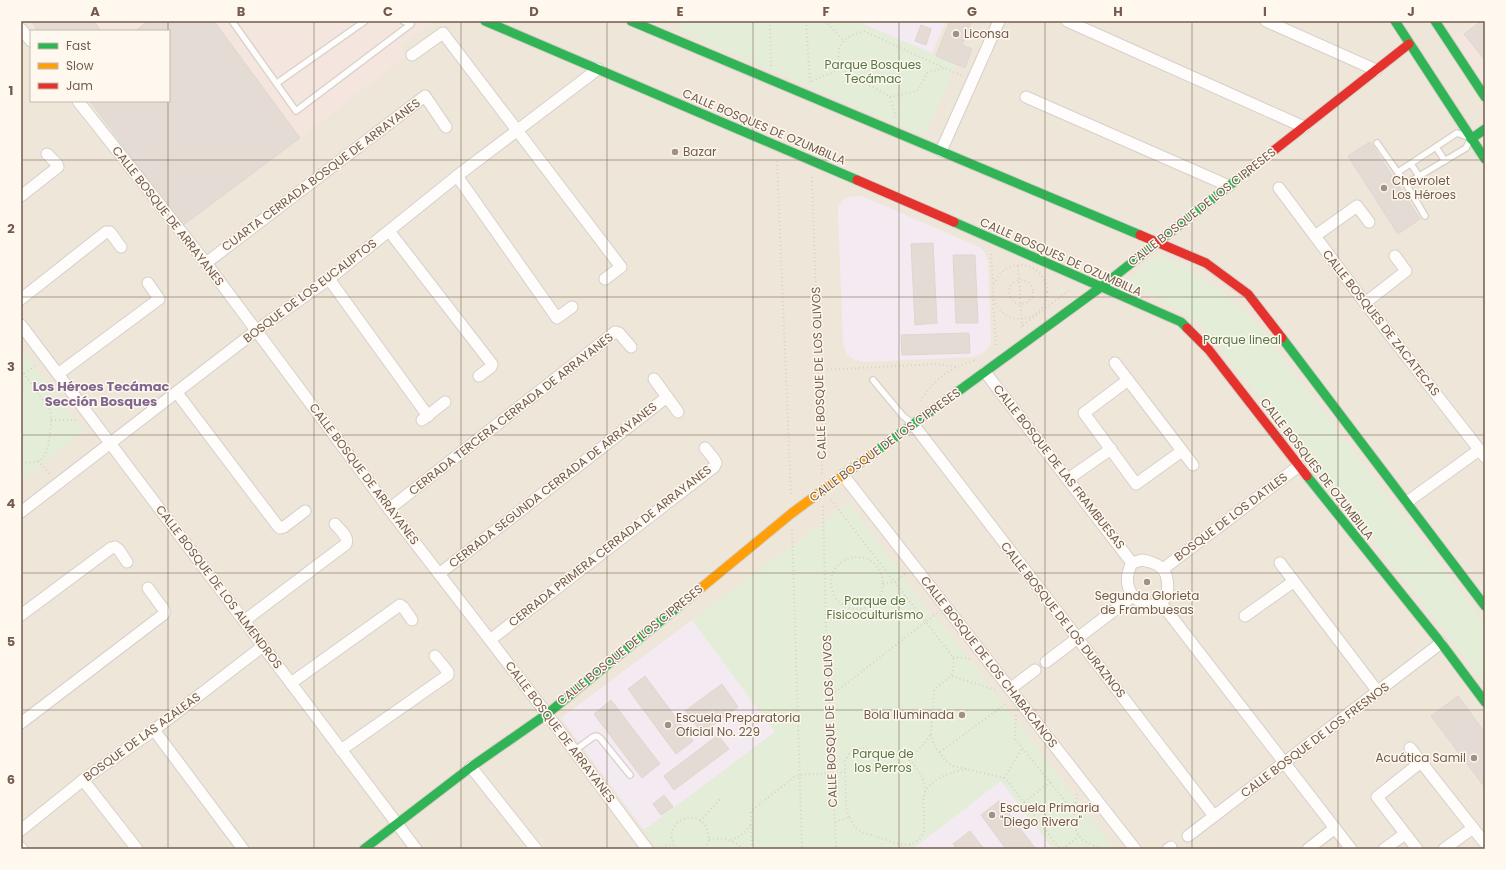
<svg xmlns="http://www.w3.org/2000/svg" width="1506" height="870" font-family="Poppins,sans-serif">
<rect width="100%" height="100%" fill="#f7f3ec"/>
<path fill="#efe6da" fill-rule="evenodd" d="M21,21H1485V849H21ZM31,31H169V101H31Z"/>
<g fill="#f4e6de">
<path d="M31,21H433L400,47L405,57L300,138L182,226L90,101H169V31H38Z"/>
<path d="M1475,21H1485V85L1453,37Z"/>
</g>
<g fill="#f4ebf2">
<path d="M856,21H946L932,54Z"/>
<path d="M855,196H862L979,247L984,251L988,261L991,343L986,351L973,357L862,362L855,360L847,355L843,341L838,211L839,205L843,200L849,197Z"/>
<path d="M692,620L775,732L644,830L561,718Z"/>
<path d="M1001,780L1053,849H912Z"/>
</g>
<g fill="#e4edd8">
<path d="M681,21H856L957,64L924,136L678,30Z"/>
<path d="M1160,254L1192,271L1224,293L1252,318L1485,624V683L1201,324L1154,296L1124,282Z"/>
<path d="M21,349L84,431L21,480Z"/>
<path d="M850,503L932,617L877,658L936,616L1114,849H1053L1001,781L912,849H658L644,830L775,732L692,620Z"/>
</g>
<g fill="#e3dbd4" stroke="#dfd6cf">
<path d="M31,21H94L101,31H38Z"/>
<path d="M148,21H214L300,138L182,226L90,101H169V31H135Z"/>
<path d="M950,21H966L971,23L962,45L972,49L965,68L936,56Z"/>
<path d="M1481,21H1485V60L1464,34Z"/>
<path d="M921,25L931,29L926,45L915,41Z"/>
<path d="M1370,142L1420,219L1398,234L1348,156Z"/>
<path d="M933,243L937,323L915,325L911,244Z"/>
<path d="M953,255H975L978,323H956Z"/>
<path d="M969,333L970,353L902,355L901,335Z"/>
<path d="M645,676L693,741L676,754L628,689Z"/>
<path d="M722,684L738,707L702,733L685,711Z"/>
<path d="M1458,696L1485,733V784L1483,785L1431,716Z"/>
<path d="M611,700L660,764L642,778L594,714Z"/>
<path d="M718,735L729,749L674,790L664,776Z"/>
<path d="M664,795L673,807L661,815L653,804Z"/>
<path d="M999,801L1036,849H1006L981,815Z"/>
<path d="M970,831L984,849H957L953,844Z"/>
</g>
<g fill="none" stroke-linecap="round" stroke-linejoin="round">
<g stroke="#d6d0ca" stroke-width="8">
<g id="lane">
<path d="M232,21L296,111L411,24L403,21"/>
<path d="M277,83L365,21"/>
<path d="M1377,143L1406,184L1425,216"/>
<path d="M1436,147L1445,161"/>
<path d="M1411,164L1419,176"/>
<path d="M1398,172L1457,133L1465,136"/>
<path d="M1406,184L1466,148L1470,140"/>
<path d="M873,380L903,416L913,424"/>
<path d="M574,751L593,737L597,736L600,738L630,775"/>
</g>
</g>
<g stroke="#d6d0ca" stroke-width="13">
<g id="street">
<path d="M1067,21L1304,127"/>
<path d="M1266,21L1376,70"/>
<path d="M21,29L31,41"/>
<path d="M412,55L443,33L621,267L605,279"/>
<path d="M1026,97L1229,186"/>
<path d="M78,101L206,263L389,509L547,714L647,849"/>
<path d="M941,151L999,21"/>
<path d="M457,176L557,318L572,307"/>
<path d="M1279,188L1365,303L1485,457"/>
<path d="M21,196L58,167L57,164L47,154"/>
<path d="M389,231L492,364L491,367L479,376"/>
<path d="M1315,236L1357,206L1369,222"/>
<path d="M206,263L425,96L446,127"/>
<path d="M329,279L428,416"/>
<path d="M21,299L106,232H110L121,247"/>
<path d="M1365,303L1406,271L1395,256"/>
<path d="M21,325L416,849"/>
<path d="M1115,363L1193,465"/>
<path d="M985,372L1132,563"/>
<path d="M58,374L159,299L148,283"/>
<path d="M654,379L678,412"/>
<path d="M1128,380L1084,413L1136,484L1182,451"/>
<path d="M177,393L277,525L280,528L284,527L305,511"/>
<path d="M422,420L445,402"/>
<path d="M913,424L1214,816"/>
<path d="M843,475L1135,849"/>
<path d="M1068,479L1111,449"/>
<path d="M1407,502L1479,450"/>
<path d="M389,509L615,332L619,333L631,347"/>
<path d="M21,512L257,330L329,279L457,176L598,69"/>
<path d="M1142,560C1154,562 1165,566 1167,579C1175,625 1110,604 1132,563Z"/>
<path d="M1280,563L1378,692"/>
<path d="M1163,569L1299,466"/>
<path d="M439,574L667,397"/>
<path d="M1161,603L1351,849"/>
<path d="M21,615L111,548L115,547L119,550L127,562"/>
<path d="M1245,616L1293,582"/>
<path d="M244,621L346,544C349,536 340,530 335,524"/>
<path d="M490,640L714,467L716,463L714,459L705,448"/>
<path d="M1046,662L1133,596"/>
<path d="M291,683L400,605L403,607L412,620"/>
<path d="M1010,689L1035,670"/>
<path d="M21,723L164,614V610L148,588"/>
<path d="M154,730L243,849"/>
<path d="M1410,748L1484,842"/>
<path d="M341,750L448,675V672L435,656"/>
<path d="M471,767L536,849"/>
<path d="M83,780L137,849"/>
<path d="M21,830L83,780L154,730L263,646"/>
<path d="M1188,836L1441,643"/>
<path d="M21,848L22,849"/>
<path d="M1168,849L1171,847"/>
<path d="M1308,849L1335,828"/>
<path d="M1384,849L1405,834"/>
<path d="M1417,849L1377,797L1421,762"/>
<path d="M1444,849L1473,828"/>
</g>
</g>
<g stroke="#d6cfc8" stroke-width="11">
<g id="fast">
<path d="M485,21L857,180"/>
<path d="M631,21L1140,235"/>
<path d="M1395,21L1485,159"/>
<path d="M1435,21L1485,97"/>
<path d="M1471,139L1485,129"/>
<path d="M954,222L1181,322L1187,328"/>
<path d="M1282,338L1485,606"/>
<path d="M875,452L1101,287L1249,170"/>
<path d="M1307,476L1441,643L1485,702"/>
<path d="M364,849L471,767L547,714L690,597"/>
</g>
</g>
<g stroke="#d6cfc8" stroke-width="11">
<path id="slow" d="M690,597L792,513L875,452"/>
</g>
<g stroke="#d6cfc8" stroke-width="11">
<g id="jam">
<path d="M1249,170L1409,44"/>
<path d="M857,180L954,222"/>
<path d="M1140,235L1206,263L1248,294L1282,338"/>
<path d="M1187,328L1209,350L1307,476"/>
</g>
</g>
<g stroke="#d8d1cc" stroke-width="2" stroke-dasharray="1 3" stroke-linecap="butt">
<path d="M770,21L771,66"/>
<path d="M806,21L810,82"/>
<path d="M825,21L844,41"/>
<path d="M841,69C834,46 842,38 864,31L944,68"/>
<path d="M812,81L841,69L890,97L896,117"/>
<path d="M890,97L917,91L928,72L944,68L963,76"/>
<path d="M777,161L791,496"/>
<path d="M812,177L822,474"/>
<path d="M991,254L993,286"/>
<circle cx="1020" cy="292" r="27"/>
<path d="M1018,266L1022,327"/>
<circle cx="1021" cy="292" r="12"/>
<path d="M993,300L996,346"/>
<path d="M1023,325L1071,289"/>
<path d="M21,370L49,408C52,416 51,424 50,433C47,454 46,465 21,462"/>
<path d="M819,370L938,364L956,367"/>
<path d="M21,376L36,365"/>
<path d="M21,380L23,385L21,396"/>
<path d="M920,401C928,387 943,374 957,367C963,364 969,363 975,360"/>
<path d="M51,420H78"/>
<path d="M38,461L51,475"/>
<path d="M831,500L953,657C956,678 947,678 934,690L931,734L933,743L945,760L953,766L1004,778L1010,784L1060,849"/>
<path d="M823,506L826,629L836,849"/>
<path d="M792,530L802,849"/>
<circle cx="857" cy="583" r="26"/>
<path d="M883,584L895,582L906,573"/>
<path d="M953,657L972,659"/>
<path d="M952,676L995,690"/>
<path d="M829,697L937,613"/>
<path d="M1016,715L1015,739L1075,813"/>
<path d="M940,752L1007,703"/>
<path d="M906,757C917,767 925,777 925,792"/>
<path d="M1004,778L1022,748"/>
<path d="M1077,794C1075,808 1070,827 1081,838C1085,843 1095,846 1101,849"/>
<path d="M1024,802L1050,782"/>
<path d="M849,817L846,807L845,761L849,754L860,748C894,753 908,771 931,734"/>
<path d="M700,821L720,799"/>
<path d="M835,822L849,817C852,822 855,828 860,831C865,834 873,835 878,837C891,842 910,851 921,837C925,832 924,824 924,817C924,809 922,799 925,792C933,777 952,772 967,769"/>
<path d="M709,840C723,837 732,839 743,849"/>
<path d="M731,840C740,837 745,833 751,825"/>
<path d="M658,848L672,844"/>
<path d="M676,849C658,821 701,804 708,832C710,838 708,844 704,849"/>
<path d="M752,849L751,811L794,777L800,775L845,772"/>
<path d="M1063,849L1079,836"/>
</g>
<use href="#lane" stroke="#fefdfc" stroke-width="5.5"/>
<use href="#street" stroke="#fefdfc" stroke-width="11"/>
<use href="#fast" stroke="#30b455" stroke-width="9"/>
<use href="#slow" stroke="#ff9f0a" stroke-width="9"/>
<use href="#jam" stroke="#e5322d" stroke-width="9"/>
</g>
<path fill="none" stroke="#735b4e" stroke-width="1" stroke-opacity="0.55" d="M168,21V31M314,21V849M461,21V849M607,21V849M753,21V849M899,21V849M1045,21V849M1192,21V849M1338,21V849M168,101V849M21,160H1485M21,297H1485M21,435H1485M21,573H1485M21,710H1485"/>
<g fill="#a19085" stroke="#fef8ee" stroke-width="1.5">
<circle cx="956" cy="34" r="4"/>
<circle cx="675" cy="152" r="4"/>
<circle cx="1384" cy="188" r="4"/>
<circle cx="1147" cy="582" r="4"/>
<circle cx="962" cy="715" r="4"/>
<circle cx="668" cy="725" r="4"/>
<circle cx="1474" cy="758" r="4"/>
<circle cx="992" cy="815" r="4"/>
</g>
<g text-anchor="middle" stroke-width="3" stroke-linejoin="round" paint-order="stroke">
<g font-size="12" fill="#735b4e" stroke="#fef8ee" text-anchor="start">
<text x="964" y="38">Liconsa</text>
<text x="683" y="156">Bazar</text>
<text x="1392" y="185">Chevrolet<tspan x="1392" dy="14">Los Héroes</tspan></text>
<text x="1147" y="600" text-anchor="middle">Segunda Glorieta<tspan x="1147" dy="14">de Frambuesas</tspan></text>
<text x="954" y="719" text-anchor="end">Bola Iluminada</text>
<text x="676" y="722">Escuela Preparatoria<tspan x="676" dy="14">Oficial No. 229</tspan></text>
<text x="1466" y="762" text-anchor="end">Acuática Samil</text>
<text x="1000" y="812">Escuela Primaria<tspan x="1000" dy="14">"Diego Rivera"</tspan></text>
</g>
<g font-size="12" fill="#557846" stroke="#fef8ee">
<text x="873" y="69">Parque Bosques<tspan x="873" dy="14">Tecámac</tspan></text>
<text x="1242" y="344">Parque lineal</text>
<text x="875" y="605">Parque de<tspan x="875" dy="14">Fisicoculturismo</tspan></text>
<text x="883" y="758">Parque de<tspan x="883" dy="14">los Perros</tspan></text>
</g>
<g font-size="12" fill="#735b4e" stroke="#fef8ee">
<text transform="translate(764 127) rotate(23)" y="4">CALLE BOSQUES DE OZUMBILLA</text>
<text transform="translate(321 175) rotate(-37)" y="4">CUARTA CERRADA BOSQUE DE ARRAYANES</text>
<text transform="translate(1202 207) rotate(-38)" y="4">CALLE BOSQUE DE LOS CIPRESES</text>
<text transform="translate(168 216) rotate(52)" y="4">CALLE BOSQUE DE ARRAYANES</text>
<text transform="translate(1061 257) rotate(24)" y="4">CALLE BOSQUES DE OZUMBILLA</text>
<text transform="translate(310 291) rotate(-37)" y="4">BOSQUE DE LOS EUCALIPTOS</text>
<text transform="translate(1381 323) rotate(52)" y="4">CALLE BOSQUES DE ZACATECAS</text>
<text transform="translate(819 373) rotate(-92)" y="4">CALLE BOSQUE DE LOS OLIVOS</text>
<text transform="translate(511 414) rotate(-38)" y="4">CERRADA TERCERA CERRADA DE ARRAYANES</text>
<text transform="translate(885 445) rotate(-36)" y="4">CALLE BOSQUE DE LOS CIPRESES</text>
<text transform="translate(1059 467) rotate(52)" y="4">CALLE BOSQUE DE LAS FRAMBUESAS</text>
<text transform="translate(1317 469) rotate(52)" y="4">CALLE BOSQUES DE OZUMBILLA</text>
<text transform="translate(364 474) rotate(53)" y="4">CALLE BOSQUE DE ARRAYANES</text>
<text transform="translate(553 485) rotate(-38)" y="4">CERRADA SEGUNDA CERRADA DE ARRAYANES</text>
<text transform="translate(1231 517) rotate(-37)" y="4">BOSQUE DE LOS DATILES</text>
<text transform="translate(610 546) rotate(-38)" y="4">CERRADA PRIMERA CERRADA DE ARRAYANES</text>
<text transform="translate(219 587) rotate(53)" y="4">CALLE BOSQUE DE LOS ALMENDROS</text>
<text transform="translate(1063 620) rotate(52)" y="4">CALLE BOSQUE DE LOS DURAZNOS</text>
<text transform="translate(630 645) rotate(-39)" y="4">CALLE BOSQUE DE LOS CIPRESES</text>
<text transform="translate(989 662) rotate(52)" y="4">CALLE BOSQUE DE LOS CHABACANOS</text>
<text transform="translate(830 721) rotate(-92)" y="4">CALLE BOSQUE DE LOS OLIVOS</text>
<text transform="translate(560 732) rotate(53)" y="4">CALLE BOSQUE DE ARRAYANES</text>
<text transform="translate(142 737) rotate(-36)" y="4">BOSQUE DE LAS AZALEAS</text>
<text transform="translate(1315 740) rotate(-37)" y="4">CALLE BOSQUE DE LOS FRESNOS</text>
</g>
<g font-size="13" font-weight="bold" fill="#81668f" stroke="#fef8ee">
<text x="101" y="391">Los Héroes Tecámac<tspan x="101" dy="15">Sección Bosques</tspan></text>
</g>
</g>
<rect width="1506" height="870" fill="none" stroke="#fef8ee" stroke-width="44"/>
<rect x="30" y="30" width="140" height="72" fill="#fef8ee" stroke="#c6b9ae"/>
<rect x="38" y="43" width="20" height="6" fill="#30b455" stroke="#c6b9ae"/>
<text x="66" y="50" font-size="12" fill="#735b4e">Fast</text>
<rect x="38" y="63" width="20" height="6" fill="#ff9f0a" stroke="#c6b9ae"/>
<text x="66" y="70" font-size="12" fill="#735b4e">Slow</text>
<rect x="38" y="83" width="20" height="6" fill="#e5322d" stroke="#c6b9ae"/>
<text x="66" y="90" font-size="12" fill="#735b4e">Jam</text>
<rect x="22" y="22" width="1462" height="826" fill="none" stroke="#735b4e" stroke-width="1.5"/>
<g font-size="13" text-anchor="middle" font-weight="bold" fill="#735b4e">
<text x="95" y="16">A</text>
<text x="241" y="16">B</text>
<text x="388" y="16">C</text>
<text x="534" y="16">D</text>
<text x="680" y="16">E</text>
<text x="826" y="16">F</text>
<text x="972" y="16">G</text>
<text x="1118" y="16">H</text>
<text x="1265" y="16">I</text>
<text x="1411" y="16">J</text>
<text x="11" y="95">1</text>
<text x="11" y="233">2</text>
<text x="11" y="371">3</text>
<text x="11" y="508">4</text>
<text x="11" y="646">5</text>
<text x="11" y="784">6</text>
</g>
</svg>
